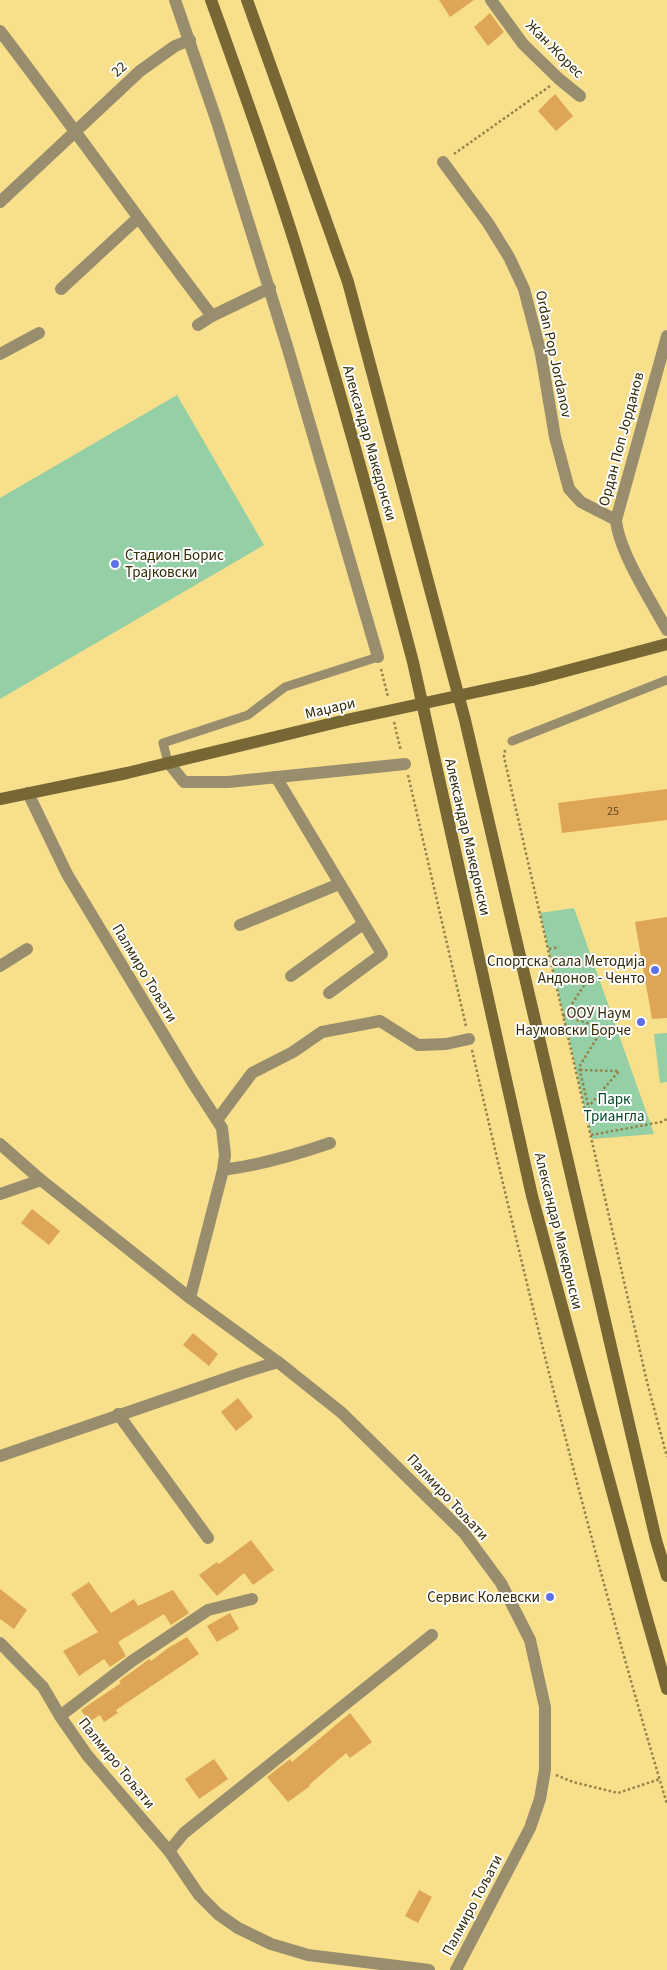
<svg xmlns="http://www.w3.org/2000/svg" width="667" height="1970" font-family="'Source Sans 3',sans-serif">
<rect width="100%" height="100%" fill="#f7df8b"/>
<g fill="#94cfa5">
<path d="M177,395L264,545L0,699V498Z"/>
<path d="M574,908L654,1134L592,1139L540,913Z"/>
<path d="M667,1033V1082L660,1083L654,1034Z"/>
</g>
<g fill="#dea557">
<path d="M439,0H474L450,17Z"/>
<path d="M490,13L504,32L488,46L474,27Z"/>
<path d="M555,94L573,116L556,131L538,111Z"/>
<path d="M667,789V820L562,833L558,803Z"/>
<path d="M667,917V1018L652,1019L635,922Z"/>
<path d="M32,1209L60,1231L49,1245L21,1223Z"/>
<path d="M193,1333L218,1354L209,1366L183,1345Z"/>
<path d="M238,1398L253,1417L236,1431L221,1412Z"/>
<path d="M251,1540L274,1570L253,1585L244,1573L217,1596L199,1575L217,1562L219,1564Z"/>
<path d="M89,1582L111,1613L134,1599L138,1606L173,1590L189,1613L171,1625L164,1614L118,1642L126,1656L110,1667L104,1659L79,1676L63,1651L98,1632L71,1594Z"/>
<path d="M0,1589L27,1610L14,1629L0,1619Z"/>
<path d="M230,1613L239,1629L217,1642L207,1626Z"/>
<path d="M187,1637L199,1654L116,1710L118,1713L104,1722L100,1715L89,1722L81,1710L121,1683L119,1681L137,1668L149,1659L151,1661L168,1648Z"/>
<path d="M350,1713L372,1742L350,1758L346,1753L309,1785L310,1786L288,1802L267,1777L290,1759L292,1762Z"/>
<path d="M214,1759L228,1779L199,1799L185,1779Z"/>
<path d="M419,1890L432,1897L418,1923L405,1916Z"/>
</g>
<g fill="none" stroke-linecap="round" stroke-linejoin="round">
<g stroke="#948348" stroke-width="2.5" stroke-dasharray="2.5 2.5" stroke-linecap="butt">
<path d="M454,154L550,86"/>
<path d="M381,669L388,697"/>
<path d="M394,722L401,751"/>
<path d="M505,750L504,757L647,1382L667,1457"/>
<path d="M408,775L466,1026"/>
<path d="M549,949L559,947"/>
<path d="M587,981L564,1016L603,1028L579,1067L592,1121"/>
<path d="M472,1050C530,1303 592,1555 667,1804"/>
<path d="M580,1070L619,1071L589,1106"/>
<path d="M593,1121L618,1114"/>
<path d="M591,1135L661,1122L667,1119"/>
<path d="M556,1775L573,1782L618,1793L660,1779"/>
</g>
<g stroke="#988e6d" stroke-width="9">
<path d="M512,741L667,680"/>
<path d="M168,762L163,743L248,715L285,687L378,657"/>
</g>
<g stroke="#988e6d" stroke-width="12">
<path d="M175,0L217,122L287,346L378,657"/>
<path d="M491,0L523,44L559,79L580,96"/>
<path d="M0,31C72,125 140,222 212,316L198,325"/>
<path d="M443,162L488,223L509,257L524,289L541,354L555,437L569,489L581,502L616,520"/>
<path d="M0,202L140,71L175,46L190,40"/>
<path d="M61,289L138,218"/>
<path d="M212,316L270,288"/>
<path d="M667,336L616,520C619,552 651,601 667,630"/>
<path d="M0,354L39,333"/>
<path d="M168,762L184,782H228L405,764"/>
<path d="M276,777L382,954L329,993"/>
<path d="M28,793L67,874L191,1080L222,1128L225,1155L223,1170L190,1298"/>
<path d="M240,925L339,884"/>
<path d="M0,966L27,949"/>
<path d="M291,976L363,924"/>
<path d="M217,1120L252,1073L293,1052L322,1032L380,1021L418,1045L446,1044L469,1039"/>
<path d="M0,1144L41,1180L190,1298L278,1362L342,1413L464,1533L501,1583L530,1640L545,1707V1770L540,1799L530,1828L456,1970"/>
<path d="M223,1170C260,1165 295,1155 330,1143"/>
<path d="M0,1194L41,1180"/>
<path d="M118,1414L208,1538"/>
<path d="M0,1456L245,1372L278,1362"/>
<path d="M0,1643L43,1687L60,1716L87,1755L169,1851L199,1895L218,1914L238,1928L271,1944L308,1955L429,1970"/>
<path d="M60,1716L132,1661L208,1610L252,1599"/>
<path d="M169,1851L184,1833L432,1635"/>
</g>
<g stroke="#766734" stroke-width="12">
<path d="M211,0C244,91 277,183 305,276C344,403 379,533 413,662L532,1196L643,1605L667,1689"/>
<path d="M247,0L348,282L465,720L656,1540L667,1576"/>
<path d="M532,680L667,644"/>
<path d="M0,799L127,773L346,720"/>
</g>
<path stroke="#766734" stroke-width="12" d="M346,720L532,680"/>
</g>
<g fill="#5e70e7" stroke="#fff" stroke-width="2">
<circle cx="115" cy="564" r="5"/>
<circle cx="655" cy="970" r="5"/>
<circle cx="641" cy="1022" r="5"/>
<circle cx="550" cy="1597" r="5"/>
</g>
<g text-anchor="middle" stroke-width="4" stroke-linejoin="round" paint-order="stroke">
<g font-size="12" fill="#5e491a">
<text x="613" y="815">25</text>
</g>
<g font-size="15" fill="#342a06" stroke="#fff">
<text transform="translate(555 49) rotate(45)" y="5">Жан Жорес</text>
<text transform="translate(119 69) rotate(-42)" y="5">22</text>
<text transform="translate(554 354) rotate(78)" y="5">Ordan Pop Jordanov</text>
<text transform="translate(621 439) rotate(-75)" y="5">Ордан Поп Јорданов</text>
<text transform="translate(370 443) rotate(74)" y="5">Александар Македонски</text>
<text transform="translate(330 708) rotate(-13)" y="5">Маџари</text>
<text transform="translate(468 837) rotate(77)" y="5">Александар Македонски</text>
<text transform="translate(145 973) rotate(59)" y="5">Палмиро Тољати</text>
<text transform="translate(559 1231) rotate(76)" y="5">Александар Македонски</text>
<text transform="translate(448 1497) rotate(47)" y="5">Палмиро Тољати</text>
<text transform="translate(117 1763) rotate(51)" y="5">Палмиро Тољати</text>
<text transform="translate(472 1905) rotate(-62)" y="5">Палмиро Тољати</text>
</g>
<g font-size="15" fill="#342a06" stroke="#fff" text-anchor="end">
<text x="125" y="560" text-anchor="start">Стадион Борис<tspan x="125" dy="17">Трајковски</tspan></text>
<text x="645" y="966">Спортска сала Методија<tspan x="645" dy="17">Андонов - Ченто</tspan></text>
<text x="631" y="1018">ООУ Наум<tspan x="631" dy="17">Наумовски Борче</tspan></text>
<text x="540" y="1602">Сервис Колевски</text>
</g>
<g font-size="15" fill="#004623" stroke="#fff">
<text x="614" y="1104">Парк<tspan x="614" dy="17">Триангла</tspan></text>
</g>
</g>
</svg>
